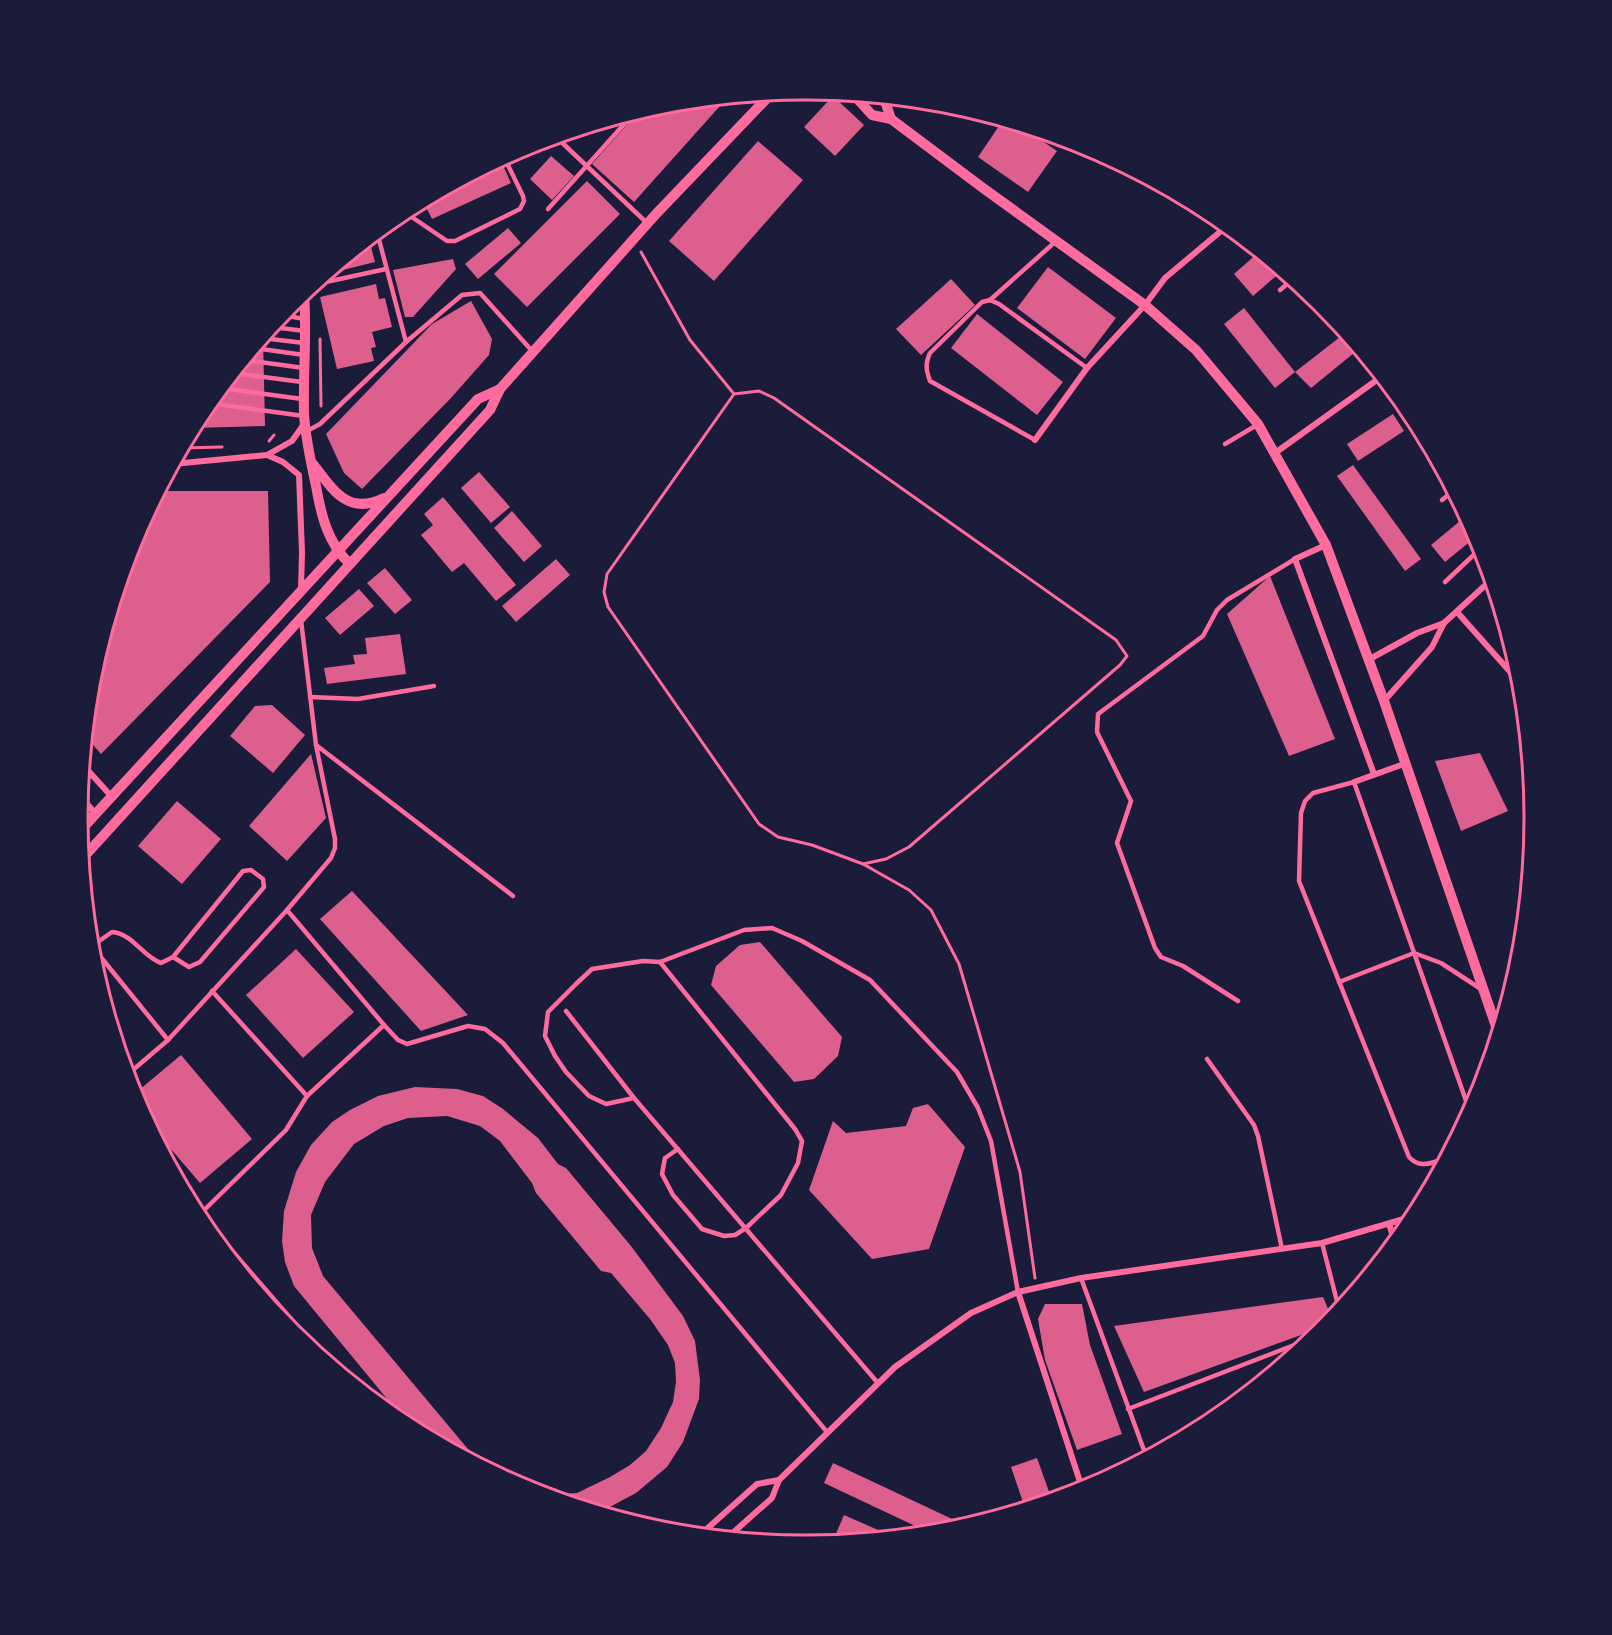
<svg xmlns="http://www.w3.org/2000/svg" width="1612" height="1635" font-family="'Alegreya Sans',sans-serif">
<rect width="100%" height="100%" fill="#1b1b3a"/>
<g fill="#dd5f8e">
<path d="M833,96L864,125L835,156L804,127Z"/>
<path d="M728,97L634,202L592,164L639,111L664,103Z"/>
<path d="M1003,120L1019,125L1057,151L1028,192L978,157Z"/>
<path d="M758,141L803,180L714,281L669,241Z"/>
<path d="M551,156L574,176L552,200L530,179Z"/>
<path d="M500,159L511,183L432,219L423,201Z"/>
<path d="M587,181L620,214L527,307L494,274Z"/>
<path d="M508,228L521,243L478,279L465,264Z"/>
<path d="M369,239L375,262L327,274L350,254Z"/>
<path d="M1259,252L1282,271L1253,296L1234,274Z"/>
<path d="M453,259L456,269L413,317H405L393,270Z"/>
<path d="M1048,267L1116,318L1085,359L1017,308Z"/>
<path d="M951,279L975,305L921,355L896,329Z"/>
<path d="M376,284L379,299L385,298L392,327L372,332L376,347L371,348L374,361L337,369L320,297Z"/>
<path d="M471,301L492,339L489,355L450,399L362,489L344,473L326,434L432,324Z"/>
<path d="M1244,308L1295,372L1275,388L1224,324Z"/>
<path d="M977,314L1063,382L1037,415L951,348Z"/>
<path d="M263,337L265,426L193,428L201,413Z"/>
<path d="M1340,337L1354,353L1311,388L1295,372Z"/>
<path d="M1393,414L1404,431L1358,461L1347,444Z"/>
<path d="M1353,465L1421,559L1405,571L1337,476Z"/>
<path d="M479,472L510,507L491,523L461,488Z"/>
<path d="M159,491H268L270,582L101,754L86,737L92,675L134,539Z"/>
<path d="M443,497L516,585L496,601L464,563L452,572L421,535L433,525L424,514Z"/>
<path d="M512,511L542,546L524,562L494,528Z"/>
<path d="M1466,516L1477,536L1445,562L1431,545Z"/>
<path d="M556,559L570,575L516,622L502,606Z"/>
<path d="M385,568L412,600L395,614L367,583Z"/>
<path d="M1270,576L1335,739L1289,756L1227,614Z"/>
<path d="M359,589L374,606L340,635L325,618Z"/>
<path d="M400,634L406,674L327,684L324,668L355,664L353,655L367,654L365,638Z"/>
<path d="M272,705L305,735L273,773L230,736L255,706Z"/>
<path d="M1480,753L1508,811L1461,831L1435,761Z"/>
<path d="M311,754L326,818L287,861L249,826Z"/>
<path d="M177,801L221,839L182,884L138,846Z"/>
<path d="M352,891L468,1015L421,1031L320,919Z"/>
<path d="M760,942L842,1037L838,1056L814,1079L794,1082L711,985L716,966L740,945Z"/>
<path d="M296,949L354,1012L303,1058L246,995Z"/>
<path d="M181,1055L252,1139L200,1183L146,1120L133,1095Z"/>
<path d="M415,1087L457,1089L483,1096L503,1109L538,1138L558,1164L566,1168L631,1246L683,1316L695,1341L700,1380L699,1399L683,1442L667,1467L636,1493L606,1509L597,1511L544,1495L577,1493L610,1477L630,1465L646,1451L661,1428L673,1402L676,1382L675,1363L668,1345L650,1319L611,1273L601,1271L536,1193L532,1183L500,1141L480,1126L447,1116L408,1118L384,1126L354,1144L325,1182L311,1215L312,1248L323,1276L483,1467L411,1428L294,1286L285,1262L282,1241L284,1211L296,1172L311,1145L332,1122L350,1110L378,1096Z"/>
<path d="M928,1104L965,1147L929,1249L872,1259L809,1190L833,1121L846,1133L906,1126L913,1108Z"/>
<path d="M1323,1297L1332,1318L1326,1326L1144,1392L1114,1326Z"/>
<path d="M1045,1304H1082L1090,1345L1122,1434L1077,1450L1045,1360L1038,1319Z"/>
<path d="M1037,1458L1052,1500L1025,1508L1011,1467Z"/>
<path d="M833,1463L967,1526L948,1532L930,1533L824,1483Z"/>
<path d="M844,1515L894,1537L832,1543Z"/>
</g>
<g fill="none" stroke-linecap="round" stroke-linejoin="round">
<g stroke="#ff6b9d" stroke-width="3">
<path d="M641,252L690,340L734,394L607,574L604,592L608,607L759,824L778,837L812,845L863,864L886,859L909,847L1120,665L1127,656L1116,640L774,398L759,391L734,394"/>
<path d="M320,339L321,406"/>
<path d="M269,441L274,435"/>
<path d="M182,448L222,447"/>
<path d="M863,864L909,890L931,910L959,964L1020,1172L1035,1278"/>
</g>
<g stroke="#ff6b9d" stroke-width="4.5">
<path d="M555,136L647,223"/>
<path d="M548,209L635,112"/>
<path d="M403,211L447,241H455L520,209L524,201L523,196L504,157"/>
<path d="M377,232L406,342"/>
<path d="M312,285L386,269"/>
<path d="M1280,290L1292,280"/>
<path d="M990,300L1055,242"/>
<path d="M292,302L304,303"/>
<path d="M281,315L305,319"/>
<path d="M272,327L305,331"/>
<path d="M262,338L304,343"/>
<path d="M254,348L304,355"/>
<path d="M244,360L304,368"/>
<path d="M234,373L302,382"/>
<path d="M221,388L302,399"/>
<path d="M209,403L304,416"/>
<path d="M307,431L320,424L406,342L462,295L480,293L533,352"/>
<path d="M1035,440L930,381C926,370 925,364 930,353L982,302L990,300L999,304L1087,368"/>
<path d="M1225,444L1257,425"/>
<path d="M1442,500L1453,491"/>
<path d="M1445,582L1481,548"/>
<path d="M310,697L358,699L434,686"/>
<path d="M316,745L513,896"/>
<path d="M287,910L331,858L335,848V839L316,745L301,620"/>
<path d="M91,945L168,1040"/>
<path d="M92,946L112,932C132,933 143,957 161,963L173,957L243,871L251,870L263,879L264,887L200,962L189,967L173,957"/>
<path d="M660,962L795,1129L802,1141L798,1163L781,1195L746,1228L735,1235L724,1236L702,1229L673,1195L662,1174L665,1158L678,1149"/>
<path d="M1339,982L1414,953L1441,963L1481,989"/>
<path d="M212,991L307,1096"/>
<path d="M1238,1001L1183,966L1161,957L1155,948L1117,843L1131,801L1097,732L1098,714L1203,636L1217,610L1227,600L1295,559"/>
<path d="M566,1011L634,1098L877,1382"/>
<path d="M384,1025L398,1040L407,1044L468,1026L485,1029L503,1043L827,1432"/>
<path d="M1207,1059L1254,1125L1258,1136L1282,1249"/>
<path d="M127,1075L168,1040L287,910L384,1025L307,1096L286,1130L198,1216"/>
<path d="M634,1098L606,1104L589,1096L566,1072L555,1056L545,1036L548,1012L576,984L592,969L643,961L660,962L744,930L772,928L802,941L870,980L957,1072L978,1108L991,1141L1018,1292"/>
<path d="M1445,1159C1430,1163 1420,1169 1409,1157L1299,881L1301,813L1305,801L1313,793L1354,782L1470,1112"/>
<path d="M1322,1243L1339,1309"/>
<path d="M1081,1278L1145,1453"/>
<path d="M1128,1409L1315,1337"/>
</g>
<g stroke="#ff6b9d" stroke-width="6">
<path d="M1035,440L1087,368L1145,305L1165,278L1227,226"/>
<path d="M1275,453L1381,377"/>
<path d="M267,455L283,462L299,475L302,552L301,590"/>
<path d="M173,464L267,455L292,441L304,424"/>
<path d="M1326,545L1295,559L1374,774"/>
<path d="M1457,612L1521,684"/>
<path d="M1368,660L1417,633L1444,623L1491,580"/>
<path d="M1384,701L1432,647L1444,623"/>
<path d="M83,765L112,797"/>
<path d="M1354,782L1404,764"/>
<path d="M80,796L96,814"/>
<path d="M1389,1224L1394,1239L1396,1240"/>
<path d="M1018,1292L1083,1491"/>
<path d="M700,1535L757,1484L779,1480"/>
<path d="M727,1538L772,1498L779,1480L895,1367L971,1313L1018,1292L1081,1278L1322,1243L1414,1216"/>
</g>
<g stroke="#ff6b9d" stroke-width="10">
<path d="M853,94L872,115L891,119L983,188L1145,305L1196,350L1258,424L1326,545L1384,701L1498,1032"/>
<path d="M882,97L885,101L891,119"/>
<path d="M304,292C307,332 303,373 304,413C305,437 311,462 316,486C321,515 328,544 350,564"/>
<path d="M313,464C333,490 348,516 384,498"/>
<path d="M79,832L478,399L500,389"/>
<path d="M82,859L490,410L500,389L656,214L772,93"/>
</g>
<path stroke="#ff6b9d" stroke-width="12" d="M197,1216L313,1350"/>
</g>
<path d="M0 0H1612V1635H0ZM805 100H807A717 717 0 0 1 1524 817V818A717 717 0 0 1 807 1535H805A717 717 0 0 1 88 818V817A717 717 0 0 1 805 100Z" fill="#1b1b3a" fill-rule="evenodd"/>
<path fill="none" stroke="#ff6b9d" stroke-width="3" d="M805 100H807A717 717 0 0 1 1524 817V818A717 717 0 0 1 807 1535H805A717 717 0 0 1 88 818V817A717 717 0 0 1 805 100Z"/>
</svg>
